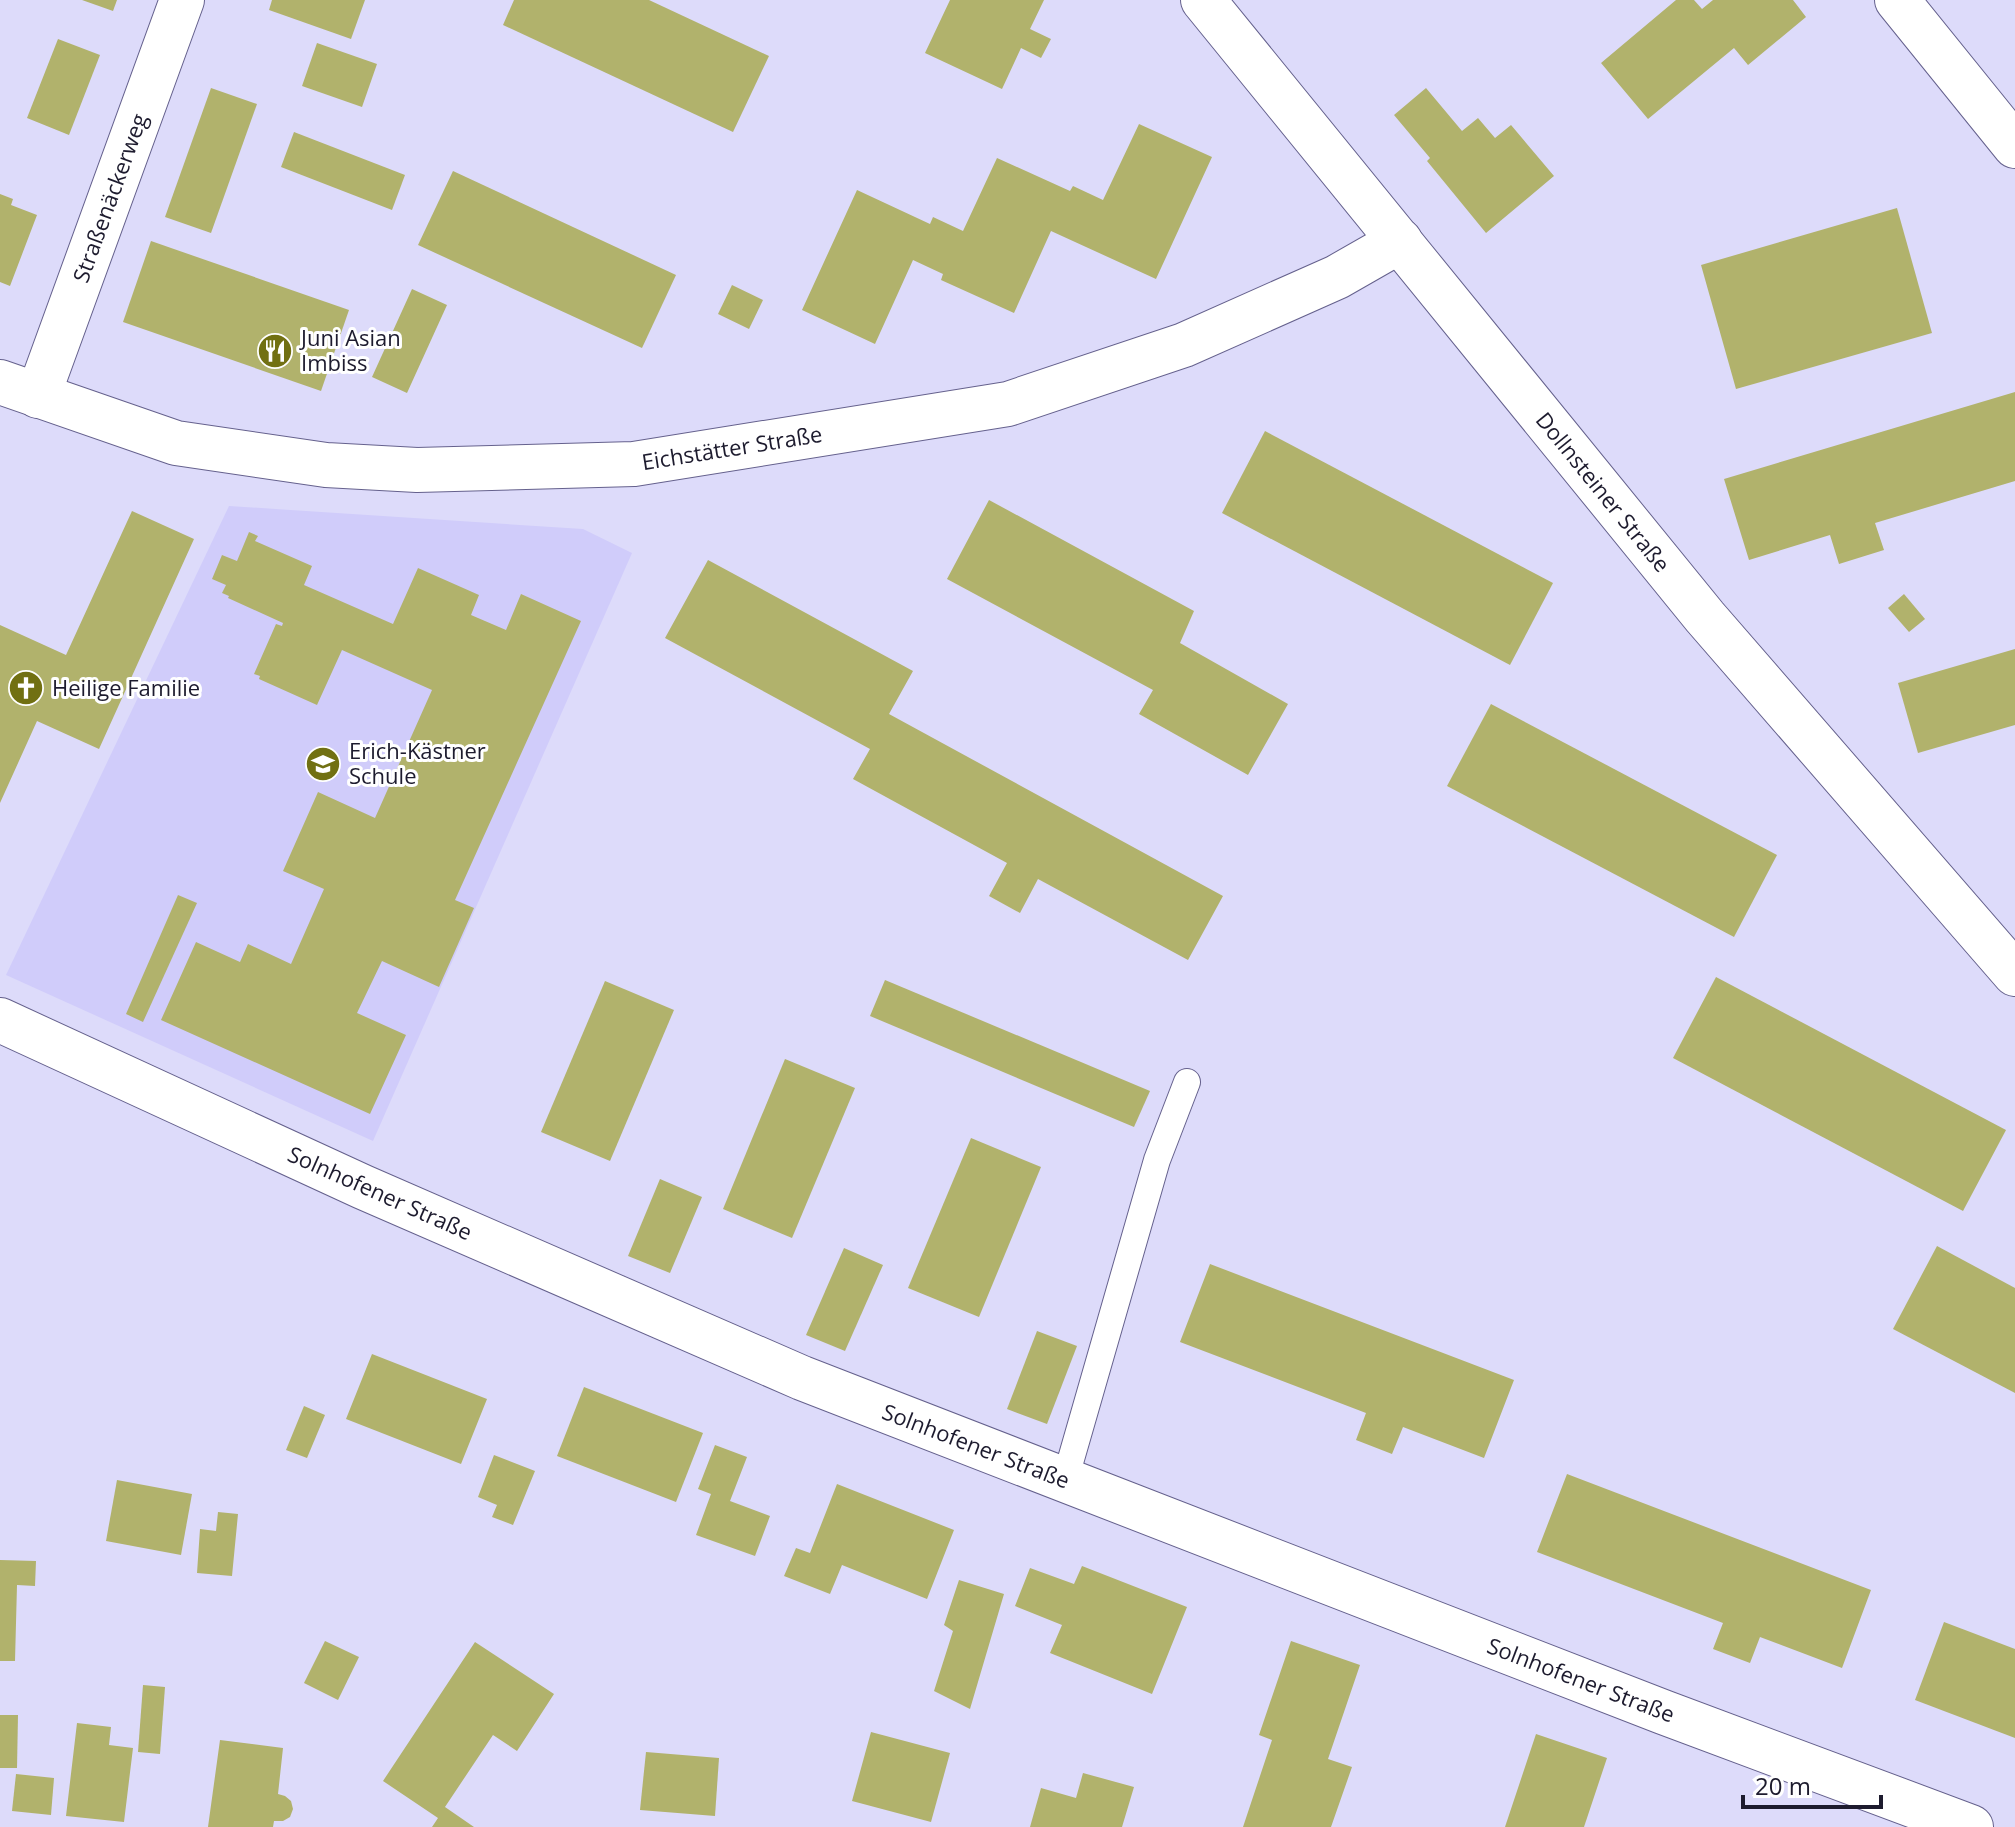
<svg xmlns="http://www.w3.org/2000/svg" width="2015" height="1827" font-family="'Open Sans',sans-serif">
<rect width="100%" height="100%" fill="#dddbfa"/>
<path fill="#d0ccfa" d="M229,506L583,529L632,553L373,1141L6,975Z"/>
<g fill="#b1b26c">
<path d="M82,0H117L113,11Z"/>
<path d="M272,0H365L351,39L269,10Z"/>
<path d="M514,0H649L769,56L733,132L503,25Z"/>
<path d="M950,0H1044L1030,29L1051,39L1041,58L1021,48L1002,89L925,53Z"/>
<path d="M1676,0H1694L1702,9L1713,0H1793L1806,17L1748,65L1734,48L1648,119L1601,63Z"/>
<path d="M58,39L100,55L69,135L27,118Z"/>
<path d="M317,43L377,64L362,107L302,86Z"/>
<path d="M211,88L257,104L211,233L165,217Z"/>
<path d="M1426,88L1462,131L1478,118L1495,138L1511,125L1554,176L1486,233L1427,161L1430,158L1394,115Z"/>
<path d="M1139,124L1212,157L1156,279L1051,231L1014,313L941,280L943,274L913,260L875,344L802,310L857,190L930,224L933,217L963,231L997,158L1070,191L1073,186L1103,200Z"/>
<path d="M294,132L405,175L392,210L281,167Z"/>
<path d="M453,171L676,275L642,348L418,245Z"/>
<path d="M0,194L13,199L11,205L37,215L10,286L0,282Z"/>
<path d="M1897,208L1932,333L1736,389L1701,265Z"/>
<path d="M151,241L349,310L321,391L123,322Z"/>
<path d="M732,285L763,300L749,329L718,314Z"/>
<path d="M412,289L447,305L407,393L372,377Z"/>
<path d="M2015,392V481L1875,523L1884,550L1839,564L1830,535L1749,560L1724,479Z"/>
<path d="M1265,431L1553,583L1510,665L1222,513Z"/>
<path d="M989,500L1194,611L1180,643L1288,704L1248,775L1139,714L1153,690L947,579Z"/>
<path d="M132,511L194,539L99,749L37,721L0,803V625L66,655Z"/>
<path d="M249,532L258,536L255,541L312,566L304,585L393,624L418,568L479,595L471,615L506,630L521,594L581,621L455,900L474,908L439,987L382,961L357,1013L406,1035L370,1114L161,1020L196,942L240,962L248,944L291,964L324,889L283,871L318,792L375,818L432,690L342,650L317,705L259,679L260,676L254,674L276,624L282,626L283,623L228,598L229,596L222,593L226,585L212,579L222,555L237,561Z"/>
<path d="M708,560L913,671L889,714L1223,896L1188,960L1038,879L1020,913L989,896L1007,863L853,779L870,749L665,638Z"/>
<path d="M1904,594L1925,619L1909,632L1888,608Z"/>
<path d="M2015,649V725L1918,753L1898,683Z"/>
<path d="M1491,704L1777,855L1734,937L1447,786Z"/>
<path d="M178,895L197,903L143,1022L126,1014Z"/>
<path d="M1716,977L2006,1130L1963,1211L1673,1058Z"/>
<path d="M885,980L1150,1091L1134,1127L870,1016Z"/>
<path d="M605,981L674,1010L610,1161L541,1132Z"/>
<path d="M785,1059L855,1088L792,1238L723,1209Z"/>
<path d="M971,1138L1041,1167L979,1317L908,1288Z"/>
<path d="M660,1179L702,1197L670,1273L628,1256Z"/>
<path d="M1937,1246L2015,1288V1393L1893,1329Z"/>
<path d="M844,1248L883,1265L845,1351L806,1335Z"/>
<path d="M1210,1264L1514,1380L1484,1458L1403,1427L1392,1454L1356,1440L1366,1413L1180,1342Z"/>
<path d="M1037,1331L1077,1346L1047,1424L1007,1409Z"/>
<path d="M372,1354L487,1399L461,1464L346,1419Z"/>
<path d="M584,1387L703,1433L676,1502L557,1456Z"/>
<path d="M304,1406L325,1415L307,1458L286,1450Z"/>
<path d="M715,1445L747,1457L730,1501L770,1516L755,1556L696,1535L711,1494L698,1489Z"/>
<path d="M494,1455L535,1471L513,1525L492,1517L497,1505L478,1497Z"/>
<path d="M1567,1474L1871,1590L1842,1668L1760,1637L1750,1663L1713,1649L1723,1623L1537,1552Z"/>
<path d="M117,1480L192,1494L181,1555L106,1541Z"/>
<path d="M837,1484L954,1530L927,1599L842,1565L830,1594L784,1576L796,1548L810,1553Z"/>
<path d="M218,1512L238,1514L232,1576L197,1573L200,1529L216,1531Z"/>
<path d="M0,1560L36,1561L35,1586L17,1585L15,1661H0Z"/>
<path d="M1082,1566L1187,1607L1152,1694L1050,1653L1062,1625L1015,1606L1030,1568L1074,1584Z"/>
<path d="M959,1580L1004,1594L970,1709L934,1691L953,1631L944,1625Z"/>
<path d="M1944,1622L2015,1649V1738L1915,1700Z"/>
<path d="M325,1641L359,1657L338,1700L304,1683Z"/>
<path d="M1291,1641L1360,1665L1328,1759L1352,1767L1331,1827H1243L1272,1740L1259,1735Z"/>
<path d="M475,1642L554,1694L517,1751L493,1735L445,1807L474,1827H432L438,1818L383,1781Z"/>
<path d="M143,1685L165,1687L160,1754L138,1752Z"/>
<path d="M0,1715H18L17,1768H0Z"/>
<path d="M77,1723L111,1727L109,1745L133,1748L124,1822L66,1816Z"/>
<path d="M871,1732L950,1753L931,1822L852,1801Z"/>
<path d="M1536,1734L1607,1758L1584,1827H1505Z"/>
<path d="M220,1740L283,1748L278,1794L285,1796L291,1801L293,1809L290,1817L283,1821H274L273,1827H208Z"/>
<path d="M646,1752L719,1758L715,1816L640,1810Z"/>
<path d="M1083,1773L1134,1787L1122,1827H1030L1041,1788L1076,1798Z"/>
<path d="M16,1774L54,1778L51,1815L12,1811Z"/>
</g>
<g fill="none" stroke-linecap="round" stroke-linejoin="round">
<g stroke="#65618d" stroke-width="28">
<path id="lane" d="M1065,1480L1157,1160L1187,1082"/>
</g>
<g stroke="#65618d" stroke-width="46">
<g id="street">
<path d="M1203,0L1705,617L2015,974"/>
<path d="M0,382L176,443L326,465L417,470L634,464L1008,404L1184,345L1337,277L1400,241"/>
<path d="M38,396L182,0"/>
<path d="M0,1020L363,1187L802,1378L1663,1712L1971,1827"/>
</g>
</g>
<g stroke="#65618d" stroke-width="46">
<path id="primary" d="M1897,0L2015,146"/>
</g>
<use href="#lane" stroke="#fff" stroke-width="26"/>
<use href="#street" stroke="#fff" stroke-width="44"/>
<use href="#primary" stroke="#fff" stroke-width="44"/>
</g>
<defs>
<g id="restaurant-disc" transform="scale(1.8)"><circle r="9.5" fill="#717012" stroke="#fff"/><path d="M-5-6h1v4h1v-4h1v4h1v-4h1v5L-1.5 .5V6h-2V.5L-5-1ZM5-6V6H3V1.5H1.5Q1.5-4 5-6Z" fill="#fff"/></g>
<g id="church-disc" transform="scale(1.8)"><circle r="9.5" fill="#717012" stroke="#fff"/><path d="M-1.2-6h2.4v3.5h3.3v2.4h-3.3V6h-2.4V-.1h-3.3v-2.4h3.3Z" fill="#fff"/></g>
<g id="school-disc" transform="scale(1.8)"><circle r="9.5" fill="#717012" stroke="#fff"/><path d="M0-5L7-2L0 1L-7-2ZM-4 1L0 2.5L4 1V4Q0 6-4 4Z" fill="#fff"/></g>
</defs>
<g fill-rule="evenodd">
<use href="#restaurant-disc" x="275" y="351"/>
<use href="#church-disc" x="26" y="688"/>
<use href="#school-disc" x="323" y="764"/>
</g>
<g text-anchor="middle" stroke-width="6" stroke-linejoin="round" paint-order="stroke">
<g font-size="22" fill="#1d1b2e" stroke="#fff">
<text transform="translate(110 198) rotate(-70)" y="8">Straßenäckerweg</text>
<text transform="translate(732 448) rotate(-9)" y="8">Eichstätter Straße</text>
<text transform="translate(1603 492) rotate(51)" y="8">Dollnsteiner Straße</text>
<text transform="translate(380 1193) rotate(24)" y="8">Solnhofener Straße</text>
<text transform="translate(976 1446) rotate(21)" y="8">Solnhofener Straße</text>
<text transform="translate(1581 1680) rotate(21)" y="8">Solnhofener Straße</text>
</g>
<g font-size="22" fill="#1d1b2e" stroke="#fff" text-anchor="start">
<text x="301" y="346">Juni Asian<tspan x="301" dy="25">Imbiss</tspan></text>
<text x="52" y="696">Heilige Familie</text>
<text x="349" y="759">Erich-Kästner<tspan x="349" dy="25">Schule</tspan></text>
</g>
</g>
<path d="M1743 1795v12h138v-12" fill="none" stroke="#1d1b2e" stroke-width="4"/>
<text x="1755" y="1795" font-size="24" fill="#1d1b2e" stroke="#ffffff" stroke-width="6" paint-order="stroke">20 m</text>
</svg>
